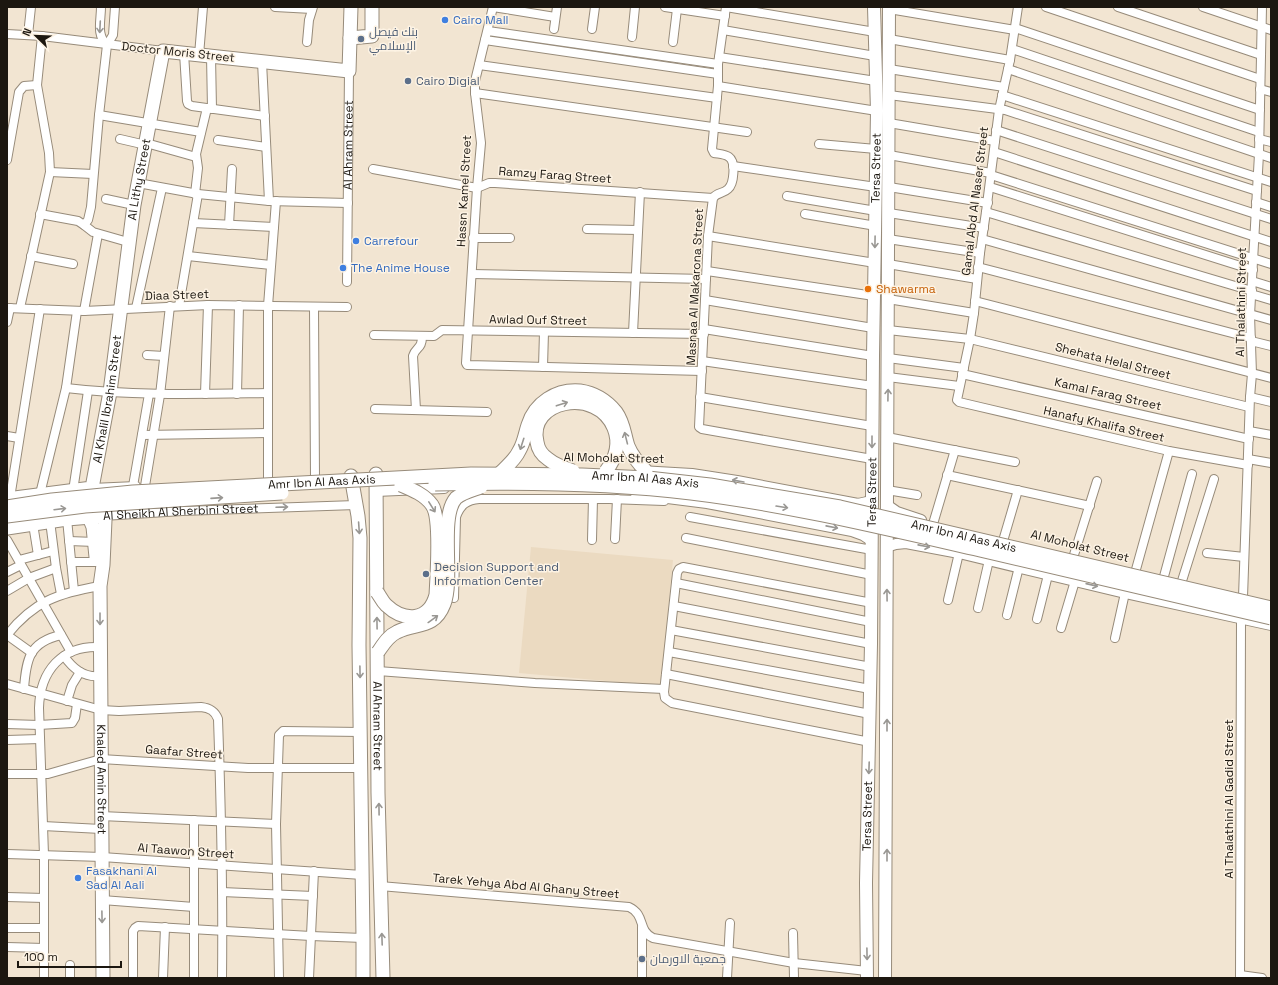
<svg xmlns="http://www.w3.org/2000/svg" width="1278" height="985" font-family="'Space Grotesk',Cairo,sans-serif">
<rect width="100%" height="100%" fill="#f2e5d2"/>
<path fill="#ebdac1" d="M531,547L673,560L661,686L519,673Z"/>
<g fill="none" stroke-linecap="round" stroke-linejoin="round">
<g stroke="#978b7a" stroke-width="10">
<g id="minor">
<path d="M101,7C101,21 96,35 107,45"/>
<path d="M275,7L312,9"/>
<path d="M493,7L475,81V93L481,143L477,188L466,363L467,365L702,371"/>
<path d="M493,7L555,17"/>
<path d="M665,7L725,16"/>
<path d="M726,7L718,64V86L712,149L714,153C719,154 725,154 729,157C736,162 734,184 728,189C723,194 717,192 713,198L708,236L699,427L702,429L872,459"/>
<path d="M726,7L875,32"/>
<path d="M1018,7L1010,60L999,110L986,212L980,253L974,313L970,339L957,400L959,402L1169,451L1248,465"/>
<path d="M1046,7L1260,79"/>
<path d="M1118,7L1261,55"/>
<path d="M1203,7L1271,30"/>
<path d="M889,9L1015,30"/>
<path d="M1015,28L1260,110"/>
<path d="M554,29L557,7"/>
<path d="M592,29L595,7"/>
<path d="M723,30L875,56"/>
<path d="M488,31L718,64"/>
<path d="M7,34L42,36L163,51"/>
<path d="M28,35L31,7"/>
<path d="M632,37L635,7"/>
<path d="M889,39L1010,60"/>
<path d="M485,40L718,74"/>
<path d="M307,42L309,20L313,7"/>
<path d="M673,42L677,9"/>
<path d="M1012,49L1259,132"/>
<path d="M184,53L187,101L188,104L192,106L265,116"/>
<path d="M199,55L203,7"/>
<path d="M211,56L212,109"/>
<path d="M719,57L876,81"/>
<path d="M262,62L269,201"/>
<path d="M479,65L717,98"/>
<path d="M889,69L1004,87"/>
<path d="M1008,69L1271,158"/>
<path d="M718,86L877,111"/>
<path d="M1260,89L1271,92"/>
<path d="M475,93L747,132"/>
<path d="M889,95L1005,110L1257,191"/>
<path d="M1002,95L1271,182"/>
<path d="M99,115L201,132"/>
<path d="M889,123L995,141"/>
<path d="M996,130L1271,219"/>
<path d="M120,139L146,145"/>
<path d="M1259,139L1271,142"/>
<path d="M218,140L266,147"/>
<path d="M146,143L196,157"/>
<path d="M819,144L876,149"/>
<path d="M994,152L1271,242"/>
<path d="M889,155L991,173"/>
<path d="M7,160L19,92L24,86L37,85"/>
<path d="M733,166L876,187"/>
<path d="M373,169L477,188L489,183H495L713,198"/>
<path d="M50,172L93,174"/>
<path d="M991,175L1271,264"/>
<path d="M138,183L198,194L269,201L348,203"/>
<path d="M889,187L988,203"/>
<path d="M990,187L1253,270"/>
<path d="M195,194L198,168L196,154L207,108"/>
<path d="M787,196L876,211"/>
<path d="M106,199L134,205"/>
<path d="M1256,202L1271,207"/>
<path d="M986,212L1252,291"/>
<path d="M889,213L984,228"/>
<path d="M40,214L78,221L84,225L93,232L128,242"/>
<path d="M805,214L876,226"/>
<path d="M193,223L274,227"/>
<path d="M84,225L88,220L91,207L99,115L107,45L113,35L115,7"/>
<path d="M229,225L232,169"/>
<path d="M587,229L638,230"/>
<path d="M708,236L875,263"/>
<path d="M473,238H510"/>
<path d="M888,239L980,253"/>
<path d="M982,239L1271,320"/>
<path d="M31,256L73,264"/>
<path d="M188,256L271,265"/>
<path d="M888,264L977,279"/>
<path d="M978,267L1251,338"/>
<path d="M707,271L874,296"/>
<path d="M472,274L706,279"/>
<path d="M1252,281L1271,287"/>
<path id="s1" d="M347,282L349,71"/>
<path d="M1251,294L1271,300"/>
<path d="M888,299L974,313"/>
<path d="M705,300L873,328"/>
<path d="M975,301L1271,378"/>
<path d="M179,306L198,194"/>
<path d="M314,307L315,479"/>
<path d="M7,308L84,311L208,305L347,307"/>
<path d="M20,308L50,172L49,153L37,85L42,36"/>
<path d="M136,308L162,188"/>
<path d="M84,311L98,234"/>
<path d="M7,322L10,308"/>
<path d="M704,329L873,356"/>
<path d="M888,330L970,339L1249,407"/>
<path d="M633,333L640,192"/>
<path d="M374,335L434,336L442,330L704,334"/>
<path d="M1251,341L1271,346"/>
<path d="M147,355L164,356"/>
<path d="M888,358L964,368"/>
<path d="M702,361L873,386"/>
<path d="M543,367L544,332"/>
<path d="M962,374L1249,439"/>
<path d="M888,377L959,386"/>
<path d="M66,388C133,396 200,394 268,393"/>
<path d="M205,394L208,305"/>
<path d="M237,394L239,305"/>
<path d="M700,397L872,426"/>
<path d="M1250,397L1271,402"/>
<path d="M375,409L487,412"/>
<path d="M416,410L413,356C416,346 422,350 422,336"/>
<path d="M1249,431L1271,435"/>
<path d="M142,435L268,433"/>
<path d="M7,436L19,438"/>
<path d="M887,437L1015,462"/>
<path d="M1248,459L1271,463"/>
<path d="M947,475L1090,506"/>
<path d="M268,481V306L276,201"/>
<path d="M133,486L149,394"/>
<path d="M145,486L160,395L170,306"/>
<path d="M92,488L136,486"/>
<path d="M887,490L917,495"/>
<path d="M73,491L88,391"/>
<path d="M40,494L66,388L77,311"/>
<path d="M10,498L40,309"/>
<path id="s2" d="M103,516L182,511L356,505"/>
<path d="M690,517L872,550"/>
<path d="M67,519L74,591"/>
<path d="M50,521L56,568L61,594"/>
<path d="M33,524L38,555"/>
<path d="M933,524L955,450"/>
<path d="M686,538L872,575"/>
<path d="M615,539L617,499"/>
<path d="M7,540L71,652"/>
<path d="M592,540L593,499"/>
<path d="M69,541L95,542"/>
<path d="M1003,541L1018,490"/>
<path d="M1207,553L1244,557"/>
<path d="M1073,558L1097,481"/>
<path d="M19,560L53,551"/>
<path d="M71,562H96"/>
<path d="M7,572L21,565"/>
<path d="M1135,573L1169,451"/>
<path d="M1163,580L1192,474"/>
<path d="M676,583L871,622"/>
<path d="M1181,584L1214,479"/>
<path d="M7,591L29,578L56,568"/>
<path d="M1243,597L1250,397L1252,374L1250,315L1259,154L1262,7"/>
<path d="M454,598L456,517C460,505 467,500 479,499H609L664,501"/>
<path d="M948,600L959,553"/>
<path d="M674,606L871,644"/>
<path d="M978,608L989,560"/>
<path d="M1007,615L1019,567"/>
<path d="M1037,619L1048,575"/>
<path d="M1061,628L1075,581"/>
<path d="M671,630L871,667"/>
<path d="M7,635C34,601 59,593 100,586"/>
<path d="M7,635L32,653"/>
<path d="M1115,638L1125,593"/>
<path d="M669,652L870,689"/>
<path d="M64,656C73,669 84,678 100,676"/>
<path d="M378,671L535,683L664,689"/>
<path d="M666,674L870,714"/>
<path d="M7,684L101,710L119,711L201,707C210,708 215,711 218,719C221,805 223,892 222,978"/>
<path d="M24,689C26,660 29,642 61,635"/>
<path d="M67,701L72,685L80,672"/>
<path d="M7,724L39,725L72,723L75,718L77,704"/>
<path d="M7,740L40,739"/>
<path d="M870,742L672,703L665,698L664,692L677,573L679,569L683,567L872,603"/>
<path d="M7,774H48L101,759L248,768H361"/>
<path d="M101,816L276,824"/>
<path d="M43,826L101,829"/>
<path d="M7,854L102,857L362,875"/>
<path d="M380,886L629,907C646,915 637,930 653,938L794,963L867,971"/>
<path d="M222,892L313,896"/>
<path d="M7,897L44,898"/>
<path d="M102,900L194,907"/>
<path d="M7,928H44"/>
<path d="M793,933L794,978"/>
<path d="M7,947L44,948"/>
<path d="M1240,975L1262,978"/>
<path d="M44,978V855L39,708C40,671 62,645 100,647"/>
<path d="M70,978V965"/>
<path d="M133,978V931L135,928L138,926L311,936L363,938"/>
<path d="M163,978L165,927"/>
<path d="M194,978V820"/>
<path d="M279,978L276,824L279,735L283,731L361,732"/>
<path d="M309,978L314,871"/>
<path d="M642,978V927"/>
<path d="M727,978L730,923"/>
<path d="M1240,978L1241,619"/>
</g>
</g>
<g stroke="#978b7a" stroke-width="12">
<g id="tertiary">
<path d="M640,471L692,474L737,481L858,504L867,502L872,499"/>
<path d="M376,491L444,488"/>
<path d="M636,494L707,503L852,531L863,535L872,541"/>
<path d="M887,505L897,512L921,520"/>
<path d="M886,547L896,544L906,543L959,553L1125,593L1271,625"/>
</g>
</g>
<g stroke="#978b7a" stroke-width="14">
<g id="secondary">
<path id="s3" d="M867,978L866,883L871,644L873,356L877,111L874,7"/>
<path d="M885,978L889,7"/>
</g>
</g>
<g stroke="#978b7a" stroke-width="15">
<g id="primary">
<path d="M350,38L372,36V7"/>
<path id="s4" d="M376,474L378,793L383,978"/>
<path d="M351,476L358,516L360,538L359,645L363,938V978"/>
<path id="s5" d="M7,499L92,488L110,392L134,205L163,51L349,71L351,7"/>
<path d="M89,517L93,527L96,557"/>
<path id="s6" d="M7,528L67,519L103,516L105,520L103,565L100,586L103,978"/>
</g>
</g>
<use href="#minor" stroke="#fff" stroke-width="8"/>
<use href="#tertiary" stroke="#fff" stroke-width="10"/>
<use href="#secondary" stroke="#fff" stroke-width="12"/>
<use href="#primary" stroke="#fff" stroke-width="13"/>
<g stroke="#978b7a" stroke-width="15" stroke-linecap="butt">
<g id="primary-bridge">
<path d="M573,471C564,468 555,465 548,459C542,455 538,449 537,442C527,400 597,386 614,428C620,443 616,458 606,471"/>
<path d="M499,474C506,467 515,460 519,451C524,443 525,434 528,425C535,403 556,389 580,391C594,393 607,401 616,412C624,423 624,434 628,446C632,456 639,464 646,471"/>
<path d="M435,484C520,482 608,483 691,493C789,505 884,528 980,550C1077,573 1174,595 1271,618"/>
<path id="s7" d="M7,507L52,500L133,492L471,474L582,475L648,478L710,485L840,507L1271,608"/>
<path d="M7,516L85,506L282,493"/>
<path d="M377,592C380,596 382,601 386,605C404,622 429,622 436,595C437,578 441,517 432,505C425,495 413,490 401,485"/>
<path d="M378,652C383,645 388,636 397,632C416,622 434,630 444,604C454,578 439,517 456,498C463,492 473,490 481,487"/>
</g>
</g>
<use href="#primary-bridge" stroke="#fff" stroke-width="13"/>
</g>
<defs><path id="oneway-shaft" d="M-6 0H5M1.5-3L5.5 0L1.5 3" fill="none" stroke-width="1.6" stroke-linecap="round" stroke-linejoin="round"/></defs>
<g stroke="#999793">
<use href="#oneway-shaft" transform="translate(100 27) rotate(93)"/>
<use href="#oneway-shaft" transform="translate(875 242) rotate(91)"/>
<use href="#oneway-shaft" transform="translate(888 395) rotate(-89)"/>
<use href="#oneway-shaft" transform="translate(562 404) rotate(-18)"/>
<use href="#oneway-shaft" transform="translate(626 438) rotate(-104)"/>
<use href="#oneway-shaft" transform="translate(872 442) rotate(90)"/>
<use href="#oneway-shaft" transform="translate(522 444) rotate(108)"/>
<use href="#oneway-shaft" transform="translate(738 481) rotate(-170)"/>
<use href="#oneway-shaft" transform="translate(217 498) rotate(-4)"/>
<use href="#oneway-shaft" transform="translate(282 507) rotate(-2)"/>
<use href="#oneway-shaft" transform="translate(432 507) rotate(58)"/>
<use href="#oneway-shaft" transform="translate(782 507) rotate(9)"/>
<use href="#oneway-shaft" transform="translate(60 509) rotate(-7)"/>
<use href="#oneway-shaft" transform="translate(832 527) rotate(11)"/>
<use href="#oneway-shaft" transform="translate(359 528) rotate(86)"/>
<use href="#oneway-shaft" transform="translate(924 546) rotate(11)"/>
<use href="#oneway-shaft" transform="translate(1092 585) rotate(13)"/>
<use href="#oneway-shaft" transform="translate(887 595) rotate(-91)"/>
<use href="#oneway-shaft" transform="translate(100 619) rotate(90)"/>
<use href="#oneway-shaft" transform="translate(433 619) rotate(-36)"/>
<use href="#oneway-shaft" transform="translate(377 623) rotate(-91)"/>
<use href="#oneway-shaft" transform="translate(360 672) rotate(89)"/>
<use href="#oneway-shaft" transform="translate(887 725) rotate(-90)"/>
<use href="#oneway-shaft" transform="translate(869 768) rotate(92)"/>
<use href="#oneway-shaft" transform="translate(379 809) rotate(-91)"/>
<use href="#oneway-shaft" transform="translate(887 855) rotate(-90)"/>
<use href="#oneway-shaft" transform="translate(102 917) rotate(89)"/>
<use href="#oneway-shaft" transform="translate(382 939) rotate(-92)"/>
<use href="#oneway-shaft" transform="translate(867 954) rotate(89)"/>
</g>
<g fill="#3f7fe0" stroke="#fdf3e4" stroke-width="1.5">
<circle cx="445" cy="20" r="4"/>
<circle cx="356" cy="241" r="4"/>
<circle cx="343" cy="268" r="4"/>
<circle cx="78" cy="878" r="4"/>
</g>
<g fill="#5c6f8a" stroke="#fdf3e4" stroke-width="1.5">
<circle cx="361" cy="39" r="4"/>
<circle cx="408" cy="81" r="4"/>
<circle cx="426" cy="574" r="4"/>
<circle cx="642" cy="959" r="4"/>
</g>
<circle fill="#e8710a" stroke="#fdf3e4" stroke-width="1.5" cx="868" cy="289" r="4"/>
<g text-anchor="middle" stroke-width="3" stroke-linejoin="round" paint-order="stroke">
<g font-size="12" fill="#366cbe" stroke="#fdf3e4" text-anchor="start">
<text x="453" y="24">Cairo Mall</text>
<text x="364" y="245">Carrefour</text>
<text x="351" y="272">The Anime House</text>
<text x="86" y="875">Fasakhani Al<tspan x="86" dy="14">Sad Al Aali</tspan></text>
</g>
<g font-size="12" fill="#4e5e75" stroke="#fdf3e4" text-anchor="start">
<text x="369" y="36">بنك فيصل<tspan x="369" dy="14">الإسلامي</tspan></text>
<text x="416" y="85">Cairo Digial</text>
<text x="434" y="571">Decision Support and<tspan x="434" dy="14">Information Center</tspan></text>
<text x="650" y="963">جمعية الاورمان</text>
</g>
<g font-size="12" fill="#1c1710" stroke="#fdf3e4">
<text transform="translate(178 52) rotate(6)" y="4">Doctor Moris Street</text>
<text dy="4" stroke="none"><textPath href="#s1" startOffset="137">Al Ahram Street</textPath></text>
<text dy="4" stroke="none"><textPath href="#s3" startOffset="810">Tersa Street</textPath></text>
<text transform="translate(555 175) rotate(4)" y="4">Ramzy Farag Street</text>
<text dy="4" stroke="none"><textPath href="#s5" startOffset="398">Al Lithy Street</textPath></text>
<text transform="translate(464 191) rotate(-87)" y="4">Hassn Kamel Street</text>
<text transform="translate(975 201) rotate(-83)" y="4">Gamal Abd Al Naser Street</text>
<text transform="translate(695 287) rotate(-87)" y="4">Masnaa Al Makarona Street</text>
<text transform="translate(177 295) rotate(-2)" y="4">Diaa Street</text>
<text transform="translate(1241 302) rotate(-89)" y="4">Al Thalathini Street</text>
<text transform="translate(538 320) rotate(1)" y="4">Awlad Ouf Street</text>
<text transform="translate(1113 361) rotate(14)" y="4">Shehata Helal Street</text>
<text transform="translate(1108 394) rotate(13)" y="4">Kamal Farag Street</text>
<text dy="4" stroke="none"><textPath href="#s5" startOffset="176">Al Khalil Ibrahim Street</textPath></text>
<text transform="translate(1104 424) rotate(13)" y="4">Hanafy Khalifa Street</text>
<text transform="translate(614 458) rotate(1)" y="4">Al Moholat Street</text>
<text dy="4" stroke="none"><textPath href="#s7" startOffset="640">Amr Ibn Al Aas Axis</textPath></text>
<text dy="4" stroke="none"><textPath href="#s7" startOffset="316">Amr Ibn Al Aas Axis</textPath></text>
<text dy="4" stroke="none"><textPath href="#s3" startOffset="486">Tersa Street</textPath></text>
<text dy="4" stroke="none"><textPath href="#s2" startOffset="78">Al Sheikh Al Sherbini Street</textPath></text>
<text dy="4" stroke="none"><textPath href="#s7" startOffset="964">Amr Ibn Al Aas Axis</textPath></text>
<text transform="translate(1080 546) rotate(14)" y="4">Al Moholat Street</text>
<text dy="4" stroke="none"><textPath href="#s4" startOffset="252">Al Ahram Street</textPath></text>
<text transform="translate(184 752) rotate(4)" y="4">Gaafar Street</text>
<text dy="4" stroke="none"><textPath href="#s6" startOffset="361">Khaled Amin Street</textPath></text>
<text transform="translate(1229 799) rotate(-90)" y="4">Al Thalathini Al Gadid Street</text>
<text dy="4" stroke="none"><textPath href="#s3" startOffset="162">Tersa Street</textPath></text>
<text transform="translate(186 851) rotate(4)" y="4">Al Taawon Street</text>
<text transform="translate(526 886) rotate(5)" y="4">Tarek Yehya Abd Al Ghany Street</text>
</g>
<g font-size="12" fill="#c56008" stroke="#fdf3e4" text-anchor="start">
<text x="876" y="293">Shawarma</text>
</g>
</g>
<rect width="1278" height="985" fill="none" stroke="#1c1710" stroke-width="16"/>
<g transform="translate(36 36) rotate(293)" stroke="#fdf3e4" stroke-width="3" paint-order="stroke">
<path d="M0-3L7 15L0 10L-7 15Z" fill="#1c1710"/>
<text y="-6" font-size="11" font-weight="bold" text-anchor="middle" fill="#1c1710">N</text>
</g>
<path d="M18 961v6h103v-6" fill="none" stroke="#1c1710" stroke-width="2"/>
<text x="24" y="961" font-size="12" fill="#1c1710" stroke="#fdf3e4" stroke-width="3" paint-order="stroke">100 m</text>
</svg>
